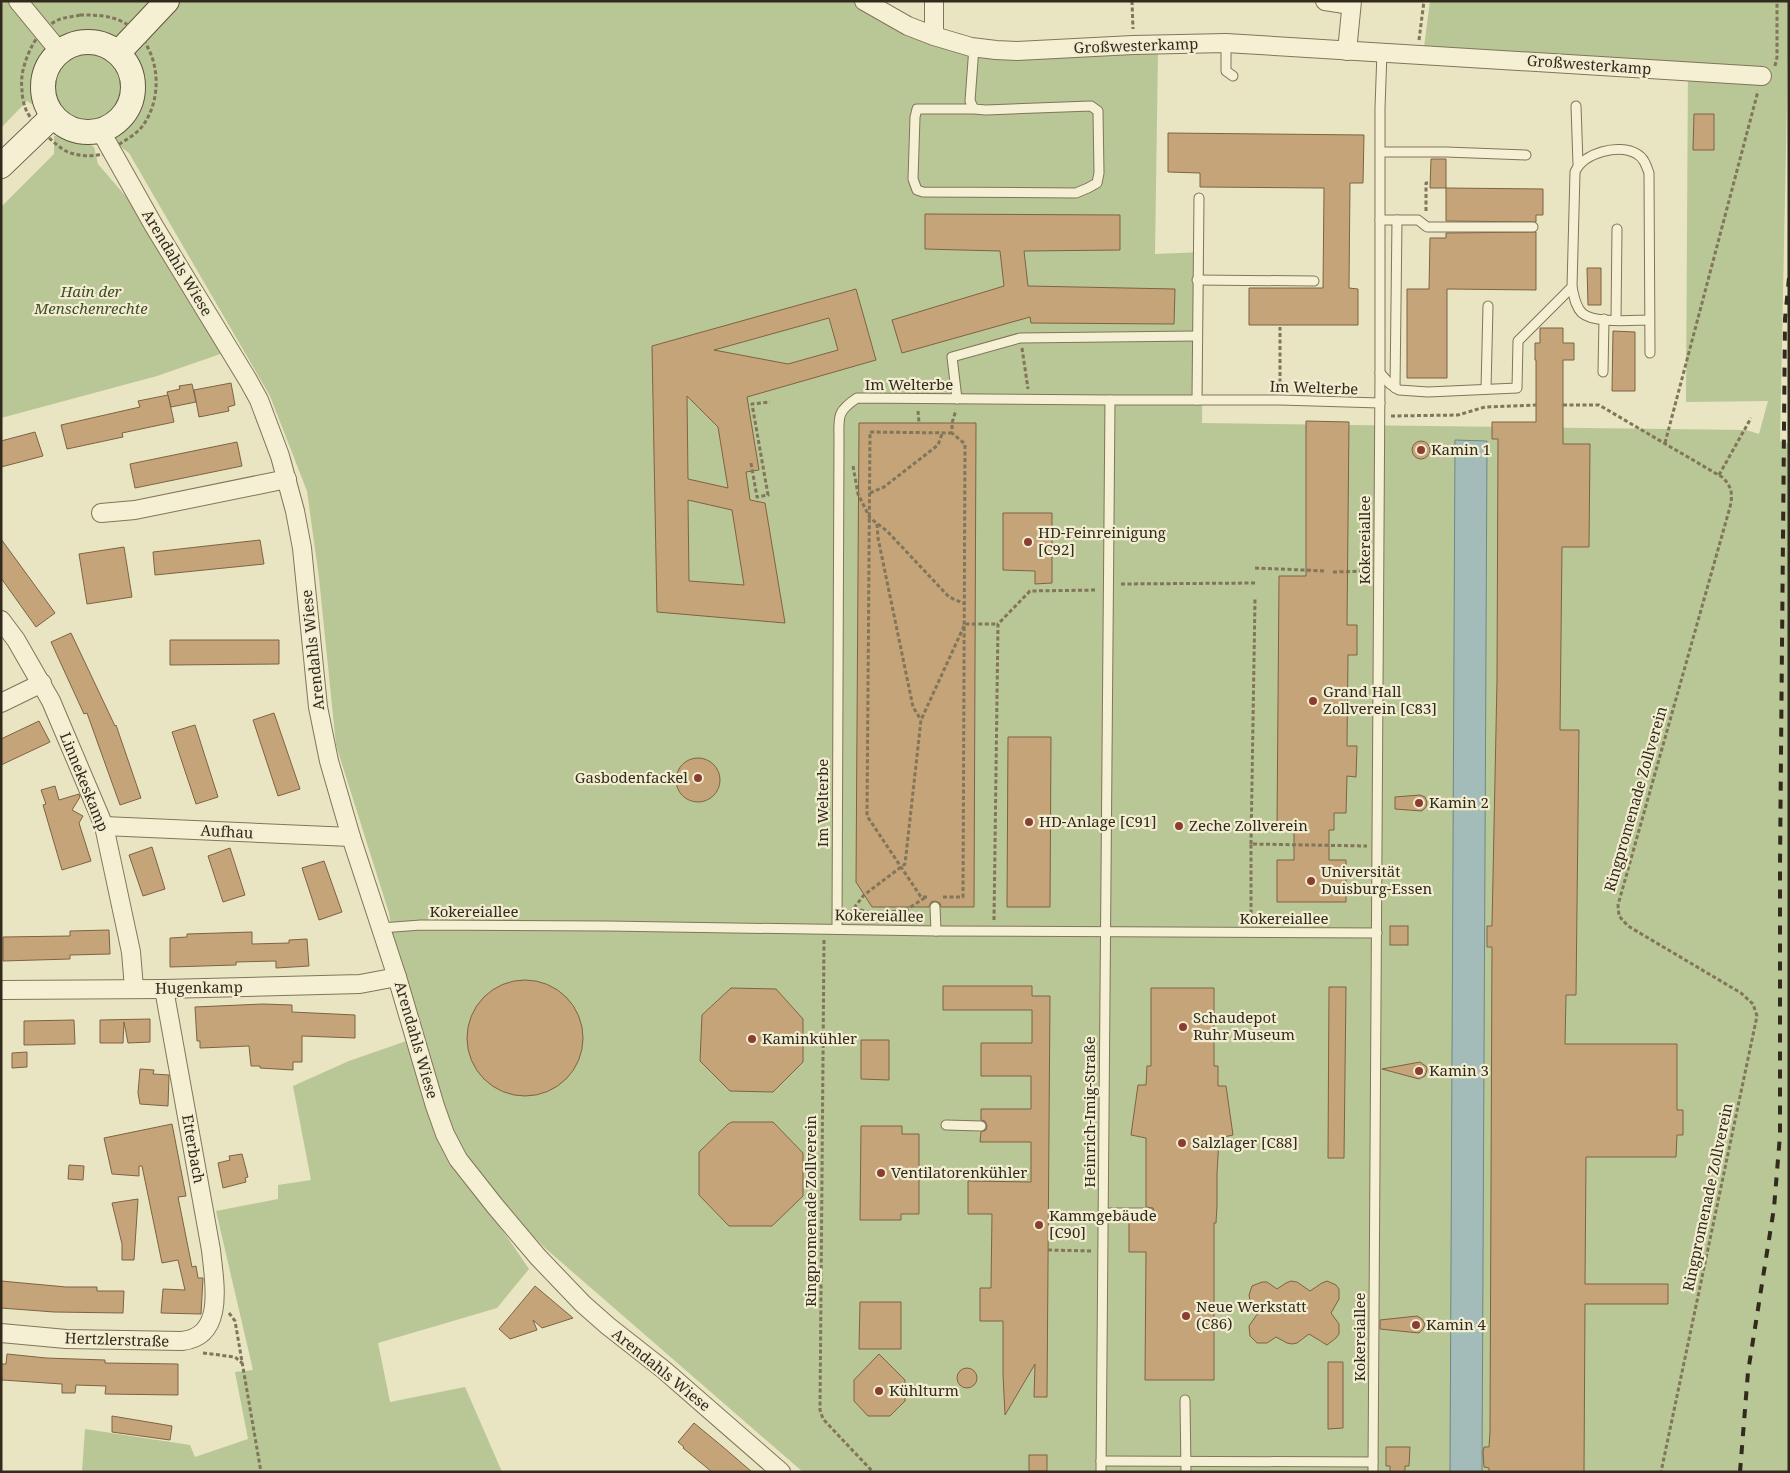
<svg xmlns="http://www.w3.org/2000/svg" width="1790" height="1473" font-family="'Noto Serif',serif">
<rect width="100%" height="100%" fill="#e9e4c1"/>
<g fill="#b9c696">
<path d="M1,1H855L892,25L970,49L1158,50L1155,254L1204,252L1202,423L1746,430L1759,434L1768,401L1686,402L1688,66L1424,47L1430,1H1789L1780,441L1789,444V1472H803L545,1248L500,1203L464,1155L451,1131L399,978L389,913L336,745L319,578L307,491L270,396L129,153L100,131H84L70,128L27,101L1,128Z"/>
<path d="M71,135L81,139L94,147L98,164L152,227L226,352L157,376L1,418V207L54,154V136Z"/>
<path d="M415,1038L431,1106L490,1212L529,1269L497,1308L378,1343L390,1402L465,1387L502,1472H82L85,1429L190,1445L195,1457L248,1439L235,1372L253,1370L216,1211L278,1199V1185L311,1180L293,1086L349,1061Z"/>
</g>
<path fill="#a3bcb9" stroke="#6b8986" d="M1455,440L1487,441L1482,1472H1450Z"/>
<g fill="#c5a47a" stroke="#7e6342" fill-rule="evenodd">
<path d="M1694,114H1714V150H1693Z"/>
<path d="M1168,133L1364,135L1363,183H1350L1349,288L1358,289V325H1249V288H1323L1324,188L1200,187V173L1168,172Z"/>
<path d="M1431,159H1446V188H1430Z"/>
<path d="M1446,188L1543,189V215H1536V222L1446,221Z"/>
<path d="M925,214L1120,215V250L1024,251L1028,286L1175,289L1174,324L1031,323L1030,317L902,353L892,320L1004,286L1000,251L925,249Z"/>
<path d="M1536,232V290L1447,289V378H1407V289H1429L1430,238H1446V233Z"/>
<path d="M1587,268H1601V305H1588Z"/>
<path d="M856,289L876,360L747,397L759,470L746,472L750,500L765,503L785,623L657,612L652,346ZM829,318L838,350L788,364L714,350ZM687,396L718,427L728,488L688,479ZM688,500L732,510L744,585L689,581Z"/>
<path d="M1540,328H1563V343H1574V360H1563V444H1590L1589,547H1562L1560,730H1579L1576,995H1566L1565,1044H1677V1110H1683V1135H1677L1676,1157H1586L1585,1284H1668V1304H1585L1584,1472H1489V1468L1484,1467L1483,1452L1484,1447H1489L1490,1432L1492,947H1487V926H1492L1497,680L1498,439H1492V422H1536V360H1535V343H1540Z"/>
<path d="M1613,331L1635,332V391H1612Z"/>
<path d="M231,383L235,405L228,407L229,411L199,417L194,390Z"/>
<path d="M192,384L196,402L171,407L167,392L180,389L179,386Z"/>
<path d="M168,395L174,422L122,433L123,437L67,449L61,425L140,407L138,401Z"/>
<path d="M1306,421L1349,422L1347,625H1357V655H1348L1347,746H1357L1356,777L1347,776L1346,813H1334V830H1329V860H1346V902H1277V860H1294V829H1277L1279,576H1306Z"/>
<path d="M859,423H976L974,907H941L940,903L935,901L931,902L929,907H872L856,882Z"/>
<path d="M35,432L43,456L1,467V441Z"/>
<circle cx="1421" cy="450" r="9"/>
<path d="M237,442L242,466L135,488L130,464Z"/>
<path d="M1003,513H1052V583L1035,584V571L1003,570Z"/>
<path d="M1,539L55,613L36,627L1,578Z"/>
<path d="M260,540L264,564L155,575L153,552Z"/>
<path d="M124,547L132,597L87,604L79,554Z"/>
<path d="M71,633L115,726L116,725L141,798L120,805L87,713L84,714L51,642Z"/>
<path d="M170,640H279V664L170,665Z"/>
<path d="M274,713L300,789L278,796L253,720Z"/>
<path d="M39,721L50,742L1,765V739Z"/>
<path d="M195,725L218,797L196,804L172,732Z"/>
<path d="M1008,737H1051L1050,907H1007Z"/>
<circle cx="698" cy="780" r="22"/>
<path d="M55,786L59,800L79,794L80,797L72,810L83,816L79,823L91,861L62,870L43,805L46,804L41,790Z"/>
<path d="M1420,795L1425,797L1427,802L1426,807L1422,811L1395,809V797Z"/>
<path d="M152,847L165,889L143,896L129,855Z"/>
<path d="M230,848L245,895L223,902L208,856Z"/>
<path d="M324,861L342,912L319,920L302,868Z"/>
<rect x="1390" y="926" width="18" height="19"/>
<path d="M109,930L110,954L70,955V959L3,961V937L70,936V931Z"/>
<path d="M252,932V944L289,943V940L307,939L309,966L276,968V961L236,962V965L170,967V938L187,937V934Z"/>
<circle cx="525" cy="1038" r="58"/>
<path d="M943,986H1032V996H1050L1047,1397H1034L1035,1364L1005,1415L1003,1374V1321H980V1288H991L992,1214H968V1181L1031,1182V1142H980L981,1132L986,1130L987,1126L985,1121L981,1120V1109H1031V1076H981V1043H1032V1010H943Z"/>
<path d="M1329,987H1346L1344,1158H1328Z"/>
<path d="M731,988L776,989L803,1019V1062L773,1092L730,1091L700,1061L702,1015Z"/>
<path d="M1151,988H1214V1066H1218V1086H1226L1233,1135L1219,1138L1217,1174V1205L1216,1223H1214V1380H1145L1146,1252H1129V1221H1145V1219L1153,1218L1155,1213L1153,1208L1146,1207V1138L1131,1135L1138,1085H1146L1147,1066H1151Z"/>
<path d="M263,1004L292,1005V1012L355,1015V1038L302,1036V1062H293V1070L260,1068V1066H251L249,1046L200,1048V1041H197L195,1007Z"/>
<path d="M150,1019V1042L128,1043L124,1022L123,1043H100V1020Z"/>
<path d="M74,1020L75,1044L24,1045V1021Z"/>
<path d="M861,1040H889V1080L861,1079Z"/>
<path d="M27,1052V1067L12,1068V1053Z"/>
<path d="M1420,1062L1427,1067V1070L1425,1076L1419,1079L1382,1069Z"/>
<path d="M140,1069L154,1070L153,1074L169,1075L168,1106L140,1104L138,1093Z"/>
<path d="M732,1122H773L803,1153V1196L772,1226H729L699,1195V1152L728,1124Z"/>
<path d="M172,1124L186,1196L178,1197L192,1267L196,1266L198,1278H203L201,1314L161,1313L163,1289L185,1290L178,1260L162,1263L142,1166H139V1176L112,1174L104,1138Z"/>
<path d="M861,1126H902V1134H919V1214H901V1220H860Z"/>
<path d="M242,1154L248,1177L245,1178L246,1182L223,1188L218,1163L230,1160L229,1156Z"/>
<path d="M69,1165L84,1166L83,1180L68,1179Z"/>
<path d="M138,1199L134,1260H122V1244L112,1203Z"/>
<path d="M1,1281L66,1287H97V1291H124L123,1313L54,1312L1,1308Z"/>
<path d="M1291,1281L1297,1282L1310,1291L1322,1283L1327,1281L1336,1285L1339,1289V1299L1331,1313L1339,1324V1334L1336,1338L1327,1345L1309,1334L1297,1343L1292,1344L1287,1343L1276,1337L1267,1343H1257L1250,1336L1249,1326L1258,1313L1250,1300L1249,1295L1252,1286L1262,1282H1267L1277,1289L1286,1283Z"/>
<path d="M535,1286L573,1318L542,1328L533,1320L537,1330L510,1339L499,1329Z"/>
<path d="M860,1302H901V1349H859Z"/>
<path d="M1417,1316L1422,1319L1425,1324L1423,1329L1419,1333L1380,1329V1320Z"/>
<path d="M7,1354L46,1358L105,1360V1363L178,1364V1395L105,1394L106,1386L76,1385L75,1393H62V1384L2,1380L1,1364H6Z"/>
<path d="M879,1354L905,1380V1401L890,1416H868L854,1401V1380Z"/>
<path d="M1328,1362H1343V1428L1328,1429Z"/>
<circle cx="967" cy="1378" r="10"/>
<path d="M112,1416L172,1426L170,1440L112,1432Z"/>
<path d="M694,1423L723,1447L752,1472H712L683,1448L684,1447L678,1442Z"/>
<path d="M1386,1447H1410L1409,1466H1405V1472H1390V1466H1386Z"/>
<rect x="1029" y="1455" width="18" height="16"/>
</g>
<g fill="none" stroke-linecap="round" stroke-linejoin="round">
<g stroke="#81755a" stroke-width="11">
<g id="service">
<path d="M1226,43V71L1233,76"/>
<path d="M974,47L970,101L974,109L986,110L1091,106L1098,111L1099,173L1097,183L1088,188L1076,193L923,192L917,190L913,179L915,117L917,109H974"/>
<path d="M1576,106L1578,164"/>
<path d="M1381,152H1446L1526,155"/>
<path d="M1380,220H1418L1427,227H1533"/>
<path d="M1197,280L1314,281"/>
<path d="M1572,287C1574,296 1575,306 1582,313C1594,324 1634,320 1649,320"/>
<path d="M1616,320L1617,229"/>
<path d="M1603,372L1604,319"/>
<path d="M1380,373L1390,384L1399,390L1428,392L1517,388L1518,341L1572,287L1575,172C1583,153 1619,143 1637,154C1644,158 1646,165 1649,173L1650,353"/>
<path d="M1395,388L1397,220"/>
<path d="M1486,389L1488,306"/>
<path d="M957,399L952,357L1020,338L1197,336"/>
<path d="M1197,400L1199,198"/>
<path d="M935,907L936,931"/>
<path d="M381,928L421,925L607,926L936,931L1377,933"/>
<path d="M837,929L839,440C839,417 836,412 857,398L1110,400H1280L1380,403"/>
<path d="M946,1125L981,1126"/>
<path d="M1103,1213H1149"/>
<path d="M1185,1400L1186,1472"/>
<path d="M1101,1461L1373,1462"/>
<path d="M1101,1472L1110,400"/>
<path d="M1373,1472L1380,373V108L1382,52"/>
</g>
</g>
<g stroke="#81755a" stroke-width="20">
<g id="minor">
<path d="M18,1L60,52"/>
<path d="M864,1L908,26L934,36L971,47L996,50L1017,51L1133,45L1226,43L1762,76"/>
<path d="M1325,1L1351,5"/>
<path d="M934,36V1"/>
<path d="M1347,51L1352,1"/>
<path d="M100,130L154,226L248,380L259,400L280,456L295,511L302,548L318,707L329,761L351,837L397,977L435,1106L445,1134L458,1159L495,1206L538,1257L583,1304L608,1326L664,1370L781,1472"/>
<path d="M101,513L135,510L287,479"/>
<path d="M1,620L16,640L51,701L104,826L131,952L134,988"/>
<path d="M1,703L42,683"/>
<path d="M104,826L351,837"/>
<path d="M1,990L164,989L360,984L397,977"/>
<path d="M1,1333L66,1339L182,1341C226,1336 214,1281 211,1250L164,989"/>
</g>
</g>
<g stroke="#63563d" stroke-width="26">
<g id="secondary">
<circle cx="88" cy="87" r="45"/>
<path d="M118,53L167,1"/>
<path d="M1,166L53,116"/>
</g>
</g>
<g stroke="#81755a" stroke-width="3" stroke-dasharray="4 2.5" stroke-linecap="butt">
<path d="M1132,1L1133,29"/>
<path d="M80,15C94,15 108,15 121,21C158,39 166,91 144,124C139,132 129,138 121,143C115,147 109,153 102,154C91,157 78,156 68,152C56,147 33,123 27,112C24,106 22,97 22,90C20,75 25,60 32,46C37,36 47,25 58,20C64,17 73,17 80,15Z"/>
<path d="M1419,40L1424,1"/>
<path d="M1775,66L1777,57V1"/>
<path d="M1426,211V183H1430"/>
<path d="M1022,348L1028,389"/>
<path d="M1280,389V327"/>
<path d="M1563,405H1599L1722,477C1732,486 1733,495 1730,507L1618,905L1619,916L1628,926L1741,993L1753,1004L1757,1016L1661,1472"/>
<path d="M918,411L919,423"/>
<path d="M1391,416L1458,415L1485,407L1536,405"/>
<path d="M1665,443L1758,91"/>
<path d="M751,463L757,497L768,495L752,404L770,402"/>
<path d="M853,466L858,494L870,518L887,531L949,597L965,604"/>
<path d="M1719,475L1751,418"/>
<path d="M870,493L884,487L938,445L942,434"/>
<path d="M877,524L878,538L913,707L921,720"/>
<path d="M1255,568L1326,571"/>
<path d="M1333,572L1368,571"/>
<path d="M1121,584L1255,583"/>
<path d="M1251,844L1255,599"/>
<path d="M927,897H921L867,816L870,432L952,433"/>
<path d="M943,897H963L965,444L952,433V423L956,410"/>
<path d="M854,908L874,914L906,910L926,897"/>
<path d="M850,913L864,895L905,864L921,720L965,624H998"/>
<path d="M994,920L998,624L1030,591L1097,590"/>
<path d="M1251,920V844L1367,846"/>
<path d="M824,940L820,1410L823,1419L873,1472"/>
<path d="M1048,1250L1092,1251"/>
<path d="M229,1313L235,1321L261,1472"/>
<path d="M203,1353L235,1357L242,1363"/>
</g>
<use href="#service" stroke="#f5f0d3" stroke-width="9"/>
<use href="#minor" stroke="#f5f0d3" stroke-width="18"/>
<use href="#secondary" stroke="#f5f0d3" stroke-width="24"/>
<path stroke="#322b1d" stroke-width="4" stroke-dasharray="9 9" stroke-linecap="butt" d="M1740,1472L1748,1372L1774,1208L1780,1135V864L1785,319L1789,278"/>
</g>
<g fill="#8b3d2f" stroke="#f2edd0" stroke-width="2">
<circle cx="1421" cy="450" r="5"/>
<circle cx="1028" cy="542" r="5"/>
<circle cx="1313" cy="701" r="5"/>
<circle cx="698" cy="778" r="5"/>
<circle cx="1419" cy="803" r="5"/>
<circle cx="1029" cy="822" r="5"/>
<circle cx="1179" cy="826" r="5"/>
<circle cx="1311" cy="881" r="5"/>
<circle cx="1183" cy="1027" r="5"/>
<circle cx="752" cy="1039" r="5"/>
<circle cx="1419" cy="1071" r="5"/>
<circle cx="1182" cy="1143" r="5"/>
<circle cx="881" cy="1173" r="5"/>
<circle cx="1039" cy="1225" r="5"/>
<circle cx="1186" cy="1316" r="5"/>
<circle cx="1416" cy="1325" r="5"/>
<circle cx="879" cy="1391" r="5"/>
</g>
<g text-anchor="middle" stroke-width="4.5" stroke-linejoin="round" paint-order="stroke">
<g font-size="15" fill="#322b1d" stroke="#f2edd0">
<text transform="translate(1136 46) rotate(-2)" y="5">Großwesterkamp</text>
<text transform="translate(1589 65) rotate(4)" y="5">Großwesterkamp</text>
<text transform="translate(177 263) rotate(59)" y="5">Arendahls Wiese</text>
<text x="909" y="390">Im Welterbe</text>
<text transform="translate(1314 388) rotate(2)" y="5">Im Welterbe</text>
<text transform="translate(1365 540) rotate(-90)" y="5">Kokereiallee</text>
<text transform="translate(313 650) rotate(-96)" y="5">Arendahls Wiese</text>
<text transform="translate(84 782) rotate(68)" y="5">Linnekeskamp</text>
<text transform="translate(1636 799) rotate(-74)" y="5">Ringpromenade Zollverein</text>
<text transform="translate(823 803) rotate(-90)" y="5">Im Welterbe</text>
<text transform="translate(227 832) rotate(3)" y="5">Aufhau</text>
<text x="474" y="917">Kokereiallee</text>
<text transform="translate(879 916) rotate(1)" y="5">Kokereiallee</text>
<text x="1284" y="924">Kokereiallee</text>
<text transform="translate(199 988) rotate(-1)" y="5">Hugenkamp</text>
<text transform="translate(416 1040) rotate(74)" y="5">Arendahls Wiese</text>
<text transform="translate(1090 1112) rotate(-90)" y="5">Heinrich-Imig-Straße</text>
<text transform="translate(193 1149) rotate(80)" y="5">Etterbach</text>
<text transform="translate(1708 1197) rotate(-78)" y="5">Ringpromenade Zollverein</text>
<text transform="translate(811 1211) rotate(-90)" y="5">Ringpromenade Zollverein</text>
<text transform="translate(1360 1337) rotate(-90)" y="5">Kokereiallee</text>
<text transform="translate(117 1340) rotate(2)" y="5">Hertzlerstraße</text>
<text transform="translate(661 1370) rotate(39)" y="5">Arendahls Wiese</text>
</g>
<g font-size="15" font-style="italic" fill="#3d4d25" stroke="#f2edd0">
<text x="91" y="297">Hain der<tspan x="91" dy="17">Menschenrechte</tspan></text>
</g>
<g font-size="15" fill="#322b1d" stroke="#f2edd0" text-anchor="start">
<text x="1431" y="455">Kamin 1</text>
<text x="1038" y="538">HD-Feinreinigung<tspan x="1038" dy="17">[C92]</tspan></text>
<text x="1323" y="697">Grand Hall<tspan x="1323" dy="17">Zollverein [C83]</tspan></text>
<text x="688" y="783" text-anchor="end">Gasbodenfackel</text>
<text x="1429" y="808">Kamin 2</text>
<text x="1039" y="827">HD-Anlage [C91]</text>
<text x="1189" y="831">Zeche Zollverein</text>
<text x="1321" y="877">Universität<tspan x="1321" dy="17">Duisburg-Essen</tspan></text>
<text x="1193" y="1023">Schaudepot<tspan x="1193" dy="17">Ruhr Museum</tspan></text>
<text x="762" y="1044">Kaminkühler</text>
<text x="1429" y="1076">Kamin 3</text>
<text x="1192" y="1148">Salzlager [C88]</text>
<text x="891" y="1178">Ventilatorenkühler</text>
<text x="1049" y="1221">Kammgebäude<tspan x="1049" dy="17">[C90]</tspan></text>
<text x="1196" y="1312">Neue Werkstatt<tspan x="1196" dy="17">(C86)</tspan></text>
<text x="1426" y="1330">Kamin 4</text>
<text x="889" y="1396">Kühlturm</text>
</g>
</g>
<rect width="1790" height="1473" fill="none" stroke="#322b1d" stroke-width="5"/>
</svg>
